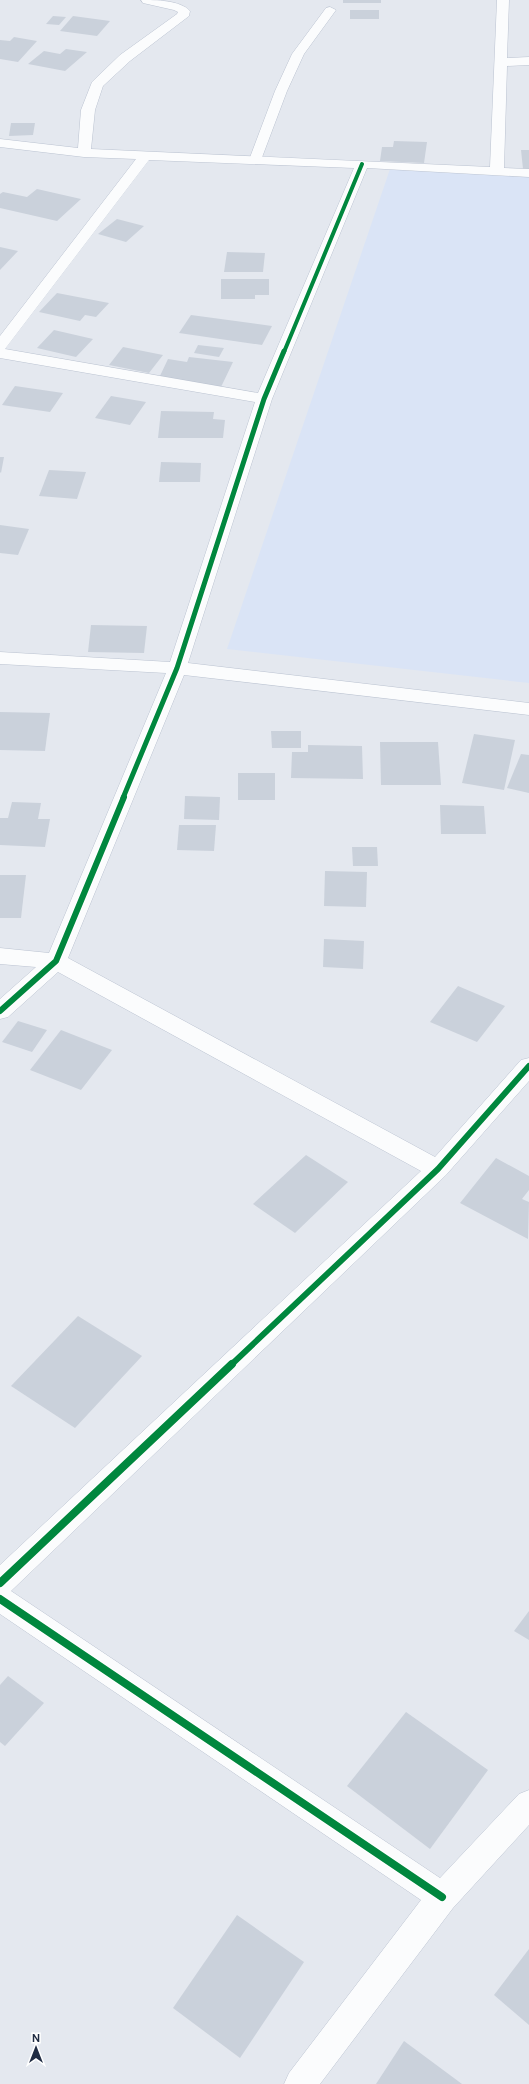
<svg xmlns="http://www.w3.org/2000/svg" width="529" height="2084" font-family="'DM Sans',sans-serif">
<rect width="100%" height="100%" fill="#e4e8ef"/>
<path fill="#dae4f6" d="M390,169L529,177V683L227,649Z"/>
<g fill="#cad1db">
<rect x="343" y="0" width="38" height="3"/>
<rect x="350" y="10" width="29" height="9"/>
<path d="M53,16L66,17L59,25L46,24Z"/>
<path d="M73,16L110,21L97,36L60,31Z"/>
<path d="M14,37L37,41L18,62L0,59V40L10,41Z"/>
<path d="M66,49L87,52L65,71L28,64L44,51L60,54Z"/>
<path d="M11,123H35L33,135L9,136Z"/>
<path d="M394,141L427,142L424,163L380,161L382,147H393Z"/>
<path d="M521,150H529V169H523Z"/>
<path d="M37,189L81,199L57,221L0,208V194L3,192L27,197Z"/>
<path d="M117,219L144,226L126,242L98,234Z"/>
<path d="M0,247L18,251L0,270Z"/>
<path d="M227,252L265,253L263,272H224Z"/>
<path d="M221,279H269V295H255V299H221Z"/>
<path d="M57,293L109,303L96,317L85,315L80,321L39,312Z"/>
<path d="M191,315L272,326L262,345L179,333Z"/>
<path d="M54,330L93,339L76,357L37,348Z"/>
<path d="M198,345L224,348L219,357L194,353Z"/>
<path d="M123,347L163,355L149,373L109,365Z"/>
<path d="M189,357L233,362L221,387L159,378L168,359L187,362Z"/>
<path d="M15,386L63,393L50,412L2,405Z"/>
<path d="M111,396L146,402L130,425L95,418Z"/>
<path d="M161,411L214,412L213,419L225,420L223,438H158Z"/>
<path d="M0,457H4L1,473L0,472Z"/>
<path d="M161,462L201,463L200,482H159Z"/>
<path d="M49,470L86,472L77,499L39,496Z"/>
<path d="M0,525L29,529L18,555L0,553Z"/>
<path d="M91,625L147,626L144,653L88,652Z"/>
<path d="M0,712L50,713L45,751L0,750Z"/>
<path d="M271,731H301V748H272Z"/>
<path d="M474,734L515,740L504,790L462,783Z"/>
<path d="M380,742H438L441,785H381Z"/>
<path d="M308,745L362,746L363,779L291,778L292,752H308Z"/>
<path d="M521,754L529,755V793L507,788Z"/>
<rect x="238" y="773" width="37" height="27"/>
<path d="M185,796L220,797L219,820L184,819Z"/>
<path d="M12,802L41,803L38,819H50L45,847L0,845V818H8Z"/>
<path d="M440,805L484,806L486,834H441Z"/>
<path d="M179,825H216L214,851L177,850Z"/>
<path d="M352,847H377L378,866H353Z"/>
<path d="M325,871L367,872L366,907L324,906Z"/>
<path d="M0,875H26L21,918H0Z"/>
<path d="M324,939L364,941L363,969L323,967Z"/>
<path d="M458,986L505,1006L477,1042L430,1022Z"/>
<path d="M18,1021L47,1030L32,1052L2,1042Z"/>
<path d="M61,1030L112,1050L81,1090L30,1070Z"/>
<path d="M306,1155L348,1182L295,1233L253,1204Z"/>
<path d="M496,1158L529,1176V1190L522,1199L529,1202L528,1239L460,1203Z"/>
<path d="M78,1316L142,1356L75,1428L11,1386Z"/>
<path d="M529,1611V1640L514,1631Z"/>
<path d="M8,1676L44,1703L5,1746L0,1742V1685Z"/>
<path d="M406,1712L488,1770L430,1849L347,1786Z"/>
<path d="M237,1915L304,1962L240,2058L173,2008Z"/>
<path d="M529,1949V2025L494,1995Z"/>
<path d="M404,2041L462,2084H376Z"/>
</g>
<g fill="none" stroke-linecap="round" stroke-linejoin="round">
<g stroke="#bbc3d1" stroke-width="1">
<path id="service" d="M330,7L336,10L304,54L287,91L261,160L259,163H251L249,160L275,91L292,54L326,8Z"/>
</g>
<g stroke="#bbc3d1" stroke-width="1">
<path id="minor" d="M141,0C156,0 180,0 190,11L189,16L130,61L103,86L95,110L91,149L490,167L497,0H509L507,58L529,57V65L507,66L504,168L529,169V177L367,168L272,399L188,663L529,703V715L184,675L68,958L435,1157L521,1060L529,1058V1081L446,1175L11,1591L440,1878L519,1794L529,1790V1825L453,1908L320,2084H284L289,2073L421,1900L0,1614V1565L421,1171L58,972L8,1017L0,1019V999L36,967L0,964V948L49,953L166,673L0,664V652L170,662L255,402L0,358V336L136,159L84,157L0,147V139L78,148L81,110L92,82L120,55L177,14L178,12L174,10L143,3ZM149,160L354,168L258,393L5,349Z"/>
</g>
<use href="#service" fill="#fbfcfd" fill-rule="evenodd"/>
<use href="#minor" fill="#fbfcfd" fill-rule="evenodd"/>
<g stroke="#fff" stroke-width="5.5">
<path id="cycleway-far3" d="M284,352L362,164"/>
</g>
<g stroke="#fff" stroke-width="7">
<path id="cycleway-far2" d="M123,798L177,668L264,399L284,351"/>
</g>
<g stroke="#fff" stroke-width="8">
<g id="cycleway-far1">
<path d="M0,1011L56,961L124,797"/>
<path d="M231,1365L438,1169L529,1066"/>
</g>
</g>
<g stroke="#fff" stroke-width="10">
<g id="cycleway">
<path d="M0,1583L232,1364"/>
<path d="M0,1599L442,1897"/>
</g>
</g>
<use href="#cycleway-far3" stroke="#00873e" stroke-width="4"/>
<use href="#cycleway-far2" stroke="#00873e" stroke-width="5"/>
<use href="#cycleway-far1" stroke="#00873e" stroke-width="6"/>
<use href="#cycleway" stroke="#00873e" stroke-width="8"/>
</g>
<g transform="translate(36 2048)" stroke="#ffffff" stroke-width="3" paint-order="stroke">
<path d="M0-3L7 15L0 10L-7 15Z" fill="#202c43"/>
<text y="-6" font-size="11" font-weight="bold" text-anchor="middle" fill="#202c43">N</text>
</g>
</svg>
